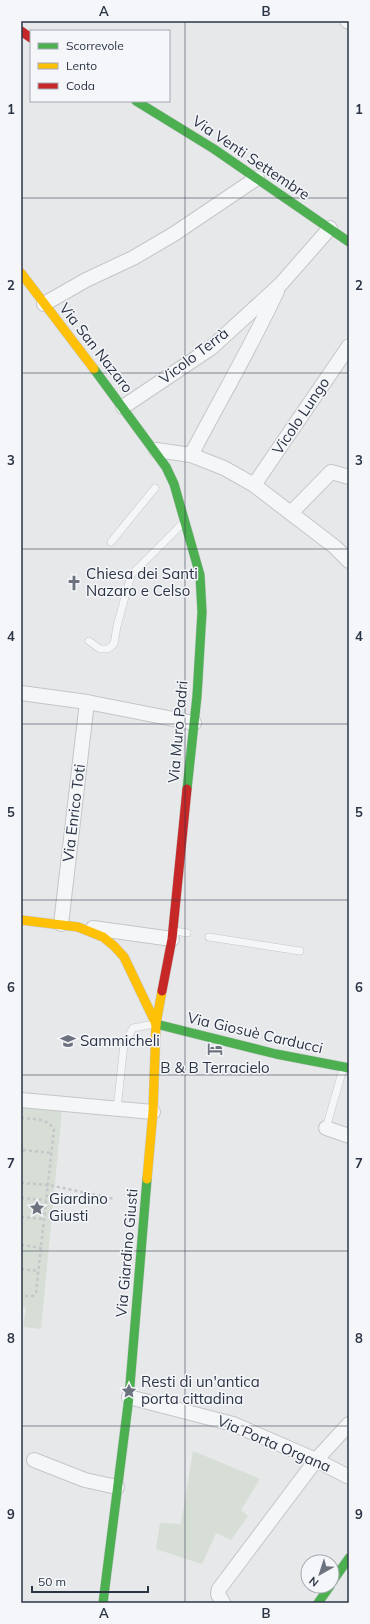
<svg xmlns="http://www.w3.org/2000/svg" width="370" height="1624" font-family="Mulish,sans-serif">
<rect width="100%" height="100%" fill="#e6e8ea"/>
<g fill="#d6ded6">
<path d="M21,1107L62,1110L41,1329L23,1327L26,1308L21,1307Z"/>
<path d="M193,1451L260,1479L241,1510L248,1516L231,1540L216,1533L202,1564L156,1549L160,1523L181,1524Z"/>
</g>
<g fill="none" stroke-linecap="round" stroke-linejoin="round">
<g stroke="#c4c6c8" stroke-width="8">
<g id="lane">
<path d="M111,542L155,488"/>
<path d="M89,641L100,649H108L114,644L117,626L131,575L183,523"/>
<path d="M175,931L187,933"/>
<path d="M209,937L300,951"/>
<path d="M117,1109L124,1044L133,1028L154,1024"/>
<path d="M326,1128L343,1069"/>
</g>
</g>
<g stroke="#c4c6c8" stroke-width="16">
<g id="street">
<path d="M347,21L349,22"/>
<path d="M44,304L86,280L133,258L174,234L257,178"/>
<path d="M123,407L211,348L280,285L330,228"/>
<path d="M156,450L191,455L224,468L254,485L335,547L349,561"/>
<path d="M191,455C220,400 251,347 277,291"/>
<path d="M254,485L349,346"/>
<path d="M291,513L331,472L349,477"/>
<path d="M21,693L87,702L194,723"/>
<path d="M61,924L87,702"/>
<path d="M93,928L172,939"/>
<path d="M21,1100L153,1112"/>
<path d="M326,1128L349,1136"/>
<path d="M129,1397L233,1424L316,1460L349,1477"/>
<path d="M34,1460L85,1480L117,1487"/>
<path d="M223,1603L218,1594L219,1589L316,1460L349,1424"/>
</g>
</g>
<g stroke="#c4c6c8" stroke-width="10">
<g id="fast">
<path d="M136,101L214,149L349,242"/>
<path d="M94,369L166,467L174,484L200,575L202,612L197,696L187,789"/>
<path d="M156,1024L276,1054L349,1068"/>
<path d="M332,1582L349,1558"/>
<path d="M103,1603L129,1397L147,1179"/>
<path d="M318,1603L330,1586"/>
</g>
</g>
<g stroke="#c4c6c8" stroke-width="10">
<g id="slow">
<path d="M21,273L94,369"/>
<path d="M21,920L78,927L103,937L114,946L124,957L156,1024"/>
<path d="M147,1179L153,1112L156,1024L162,991"/>
</g>
</g>
<g stroke="#c4c6c8" stroke-width="10">
<g id="jam">
<path d="M21,31L31,38"/>
<path d="M162,991L172,939L187,789"/>
</g>
</g>
<g stroke="#c5c6ca" stroke-width="2.5" stroke-dasharray="3 3" stroke-linecap="butt">
<path d="M21,1118C33,1119 47,1118 54,1129L36,1292L33,1296H21"/>
<path d="M21,1144L23,1150L21,1154"/>
<path d="M23,1150L51,1153"/>
<path d="M21,1183L49,1185L115,1199"/>
<path d="M21,1198L46,1200"/>
<path d="M21,1217L44,1219"/>
<path d="M21,1245L42,1248"/>
<path d="M21,1269L39,1271"/>
</g>
<use href="#lane" stroke="#f5f6f7" stroke-width="7"/>
<use href="#street" stroke="#f5f6f7" stroke-width="14"/>
<use href="#fast" stroke="#4caf50" stroke-width="9"/>
<use href="#slow" stroke="#ffc107" stroke-width="9"/>
<use href="#jam" stroke="#c62828" stroke-width="9"/>
</g>
<path fill="none" stroke="#2b3445" stroke-width="1" stroke-opacity="0.55" d="M185,21V1603M21,198H349M21,373H349M21,549H349M21,724H349M21,900H349M21,1075H349M21,1251H349M21,1426H349"/>
<defs>
<g id="church-bare" transform="scale(1.2)"><path d="M-1.2-6h2.4v3.5h3.3v2.4h-3.3V6h-2.4V-.1h-3.3v-2.4h3.3Z" fill="#6c737f" stroke="#f4f6f9" stroke-width="2.5" paint-order="stroke"/></g>
<g id="school-bare" transform="scale(1.2)"><path d="M0-5L7-2L0 1L-7-2ZM-4 1L0 2.5L4 1V4Q0 6-4 4Z" fill="#6c737f" stroke="#f4f6f9" stroke-width="2.5" paint-order="stroke"/></g>
<g id="hotel-bare" transform="scale(1.2)"><path d="M-6-4.5h1.5V1H6V5H4.5V3h-9V5H-6ZM-4 0a1.8 1.8 0 1 1 3.6 0ZM.5 0V-2.5h3Q6-2.5 6 0Z" fill="#6c737f" stroke="#f4f6f9" stroke-width="2.5" paint-order="stroke"/></g>
<g id="sight-bare" transform="scale(1.2)"><path d="M0-6L1.8-2.2L6-1.7L2.9 1.2L3.7 5.4L0 3.3L-3.7 5.4L-2.9 1.2L-6-1.7L-1.8-2.2Z" fill="#6c737f" stroke="#f4f6f9" stroke-width="2.5" paint-order="stroke"/></g>
</defs>
<g fill-rule="evenodd">
<use href="#church-bare" x="74" y="583"/>
<use href="#school-bare" x="68" y="1041"/>
<use href="#hotel-bare" x="215" y="1049"/>
<use href="#sight-bare" x="37" y="1208"/>
<use href="#sight-bare" x="129" y="1391"/>
</g>
<g text-anchor="middle" stroke-width="3" stroke-linejoin="round" paint-order="stroke">
<g font-size="15" fill="#2b3445" stroke="#f4f6f9">
<text transform="translate(251 158) rotate(34)" y="5">Via Venti Settembre</text>
<text transform="translate(96 348) rotate(52)" y="5">Via San Nazaro</text>
<text transform="translate(194 356) rotate(-37)" y="5">Vicolo Terrà</text>
<text transform="translate(301 416) rotate(-56)" y="5">Vicolo Lungo</text>
<text transform="translate(178 732) rotate(-85)" y="5">Via Muro Padri</text>
<text transform="translate(74 813) rotate(-83)" y="5">Via Enrico Toti</text>
<text transform="translate(255 1033) rotate(13)" y="5">Via Giosuè Carducci</text>
<text transform="translate(127 1253) rotate(-85)" y="5">Via Giardino Giusti</text>
<text transform="translate(274 1444) rotate(23)" y="5">Via Porta Organa</text>
</g>
<g font-size="15" fill="#2b3445" stroke="#f4f6f9" text-anchor="start">
<text x="86" y="579">Chiesa dei Santi<tspan x="86" dy="17">Nazaro e Celso</tspan></text>
<text x="80" y="1046">Sammicheli</text>
<text x="215" y="1073" text-anchor="middle">B &amp; B Terracielo</text>
<text x="49" y="1204">Giardino<tspan x="49" dy="17">Giusti</tspan></text>
<text x="141" y="1387">Resti di un'antica<tspan x="141" dy="17">porta cittadina</tspan></text>
</g>
</g>
<rect width="370" height="1624" fill="none" stroke="#f4f6f9" stroke-width="44"/>
<rect x="30" y="30" width="140" height="72" fill="#f4f6f9" stroke="#a4a8b1"/>
<rect x="38" y="43" width="20" height="6" fill="#4caf50" stroke="#a4a8b1"/>
<text x="66" y="50" font-size="12" fill="#2b3445">Scorrevole</text>
<rect x="38" y="63" width="20" height="6" fill="#ffc107" stroke="#a4a8b1"/>
<text x="66" y="70" font-size="12" fill="#2b3445">Lento</text>
<rect x="38" y="83" width="20" height="6" fill="#c62828" stroke="#a4a8b1"/>
<text x="66" y="90" font-size="12" fill="#2b3445">Coda</text>
<g transform="translate(320 1574) rotate(219)"><circle r="19" fill="#f4f6f9" stroke="#a4a8b1"/>
<path d="M0-3L7 15L0 10L-7 15Z" fill="#6c737f"/>
<text y="-6" font-size="11" font-weight="bold" text-anchor="middle" fill="#2b3445">N</text>
</g>
<path d="M32 1586v6h116v-6" fill="none" stroke="#2b3445" stroke-width="2"/>
<text x="38" y="1586" font-size="12" fill="#2b3445" stroke="#f4f6f9" stroke-width="3" paint-order="stroke">50 m</text>
<rect x="22" y="22" width="326" height="1580" fill="none" stroke="#2b3445" stroke-width="1.5"/>
<g font-size="13" text-anchor="middle" font-weight="bold" fill="#2b3445">
<text x="104" y="16">A</text>
<text x="266" y="16">B</text>
<text x="11" y="114">1</text>
<text x="359" y="114">1</text>
<text x="11" y="290">2</text>
<text x="359" y="290">2</text>
<text x="11" y="465">3</text>
<text x="359" y="465">3</text>
<text x="11" y="641">4</text>
<text x="359" y="641">4</text>
<text x="11" y="817">5</text>
<text x="359" y="817">5</text>
<text x="11" y="992">6</text>
<text x="359" y="992">6</text>
<text x="11" y="1168">7</text>
<text x="359" y="1168">7</text>
<text x="11" y="1343">8</text>
<text x="359" y="1343">8</text>
<text x="11" y="1519">9</text>
<text x="359" y="1519">9</text>
<text x="104" y="1618">A</text>
<text x="266" y="1618">B</text>
</g>
</svg>
